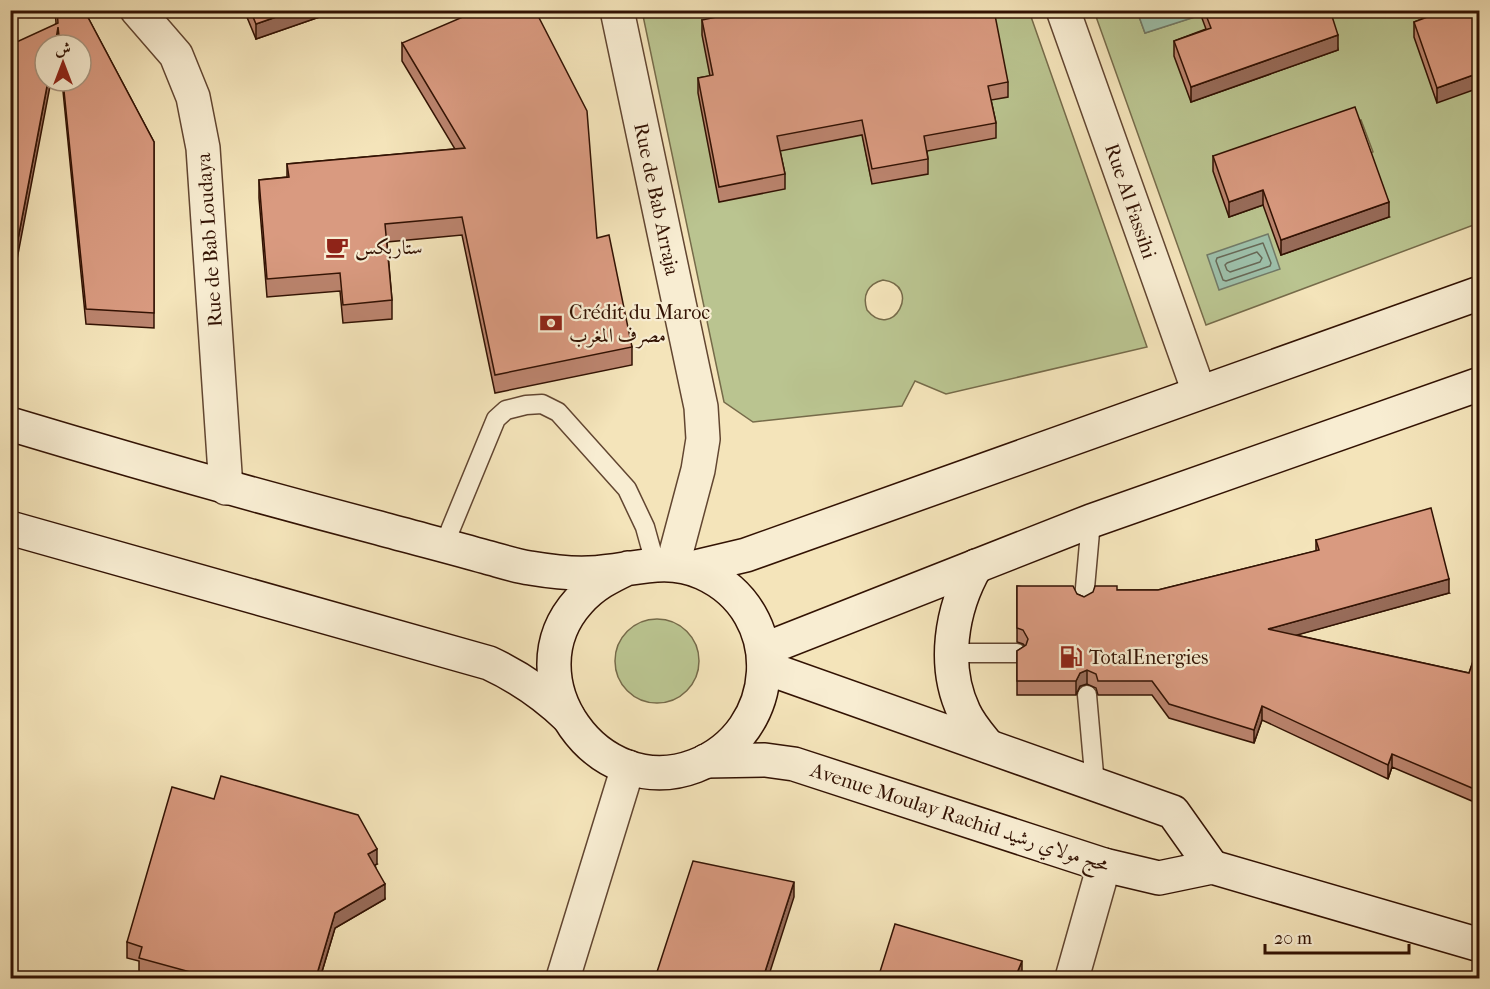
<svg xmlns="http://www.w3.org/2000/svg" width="1490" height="989" font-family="'IM FELL French Canon',Amiri,serif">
<rect width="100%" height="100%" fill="#f4e4ba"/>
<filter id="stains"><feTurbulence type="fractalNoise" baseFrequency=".00333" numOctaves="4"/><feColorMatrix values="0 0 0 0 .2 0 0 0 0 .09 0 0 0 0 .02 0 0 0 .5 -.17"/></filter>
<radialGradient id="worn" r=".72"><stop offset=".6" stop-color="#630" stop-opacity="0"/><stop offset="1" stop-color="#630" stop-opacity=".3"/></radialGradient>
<g fill="#bac490" stroke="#766b4a" stroke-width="1.5" fill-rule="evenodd">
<path d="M642,11H813L769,109L860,122L872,184L892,11H1029L1147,347L946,394L915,381L902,406L753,422L724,402ZM883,280C923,285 893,342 867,310C862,295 868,284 883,280Z"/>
<path d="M1094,11H1137L1145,33L1194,17L1192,11H1479V223L1206,325ZM1361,120L1373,152L1367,155L1247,159Z"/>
<circle cx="657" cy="661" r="42"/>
</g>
<g fill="#9dbfa9" stroke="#727a67" stroke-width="1.5">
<path d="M1137,11H1192L1195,17L1145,33Z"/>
<path d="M1268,234L1280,269L1219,290L1207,255Z"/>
</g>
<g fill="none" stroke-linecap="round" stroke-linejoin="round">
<g stroke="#686856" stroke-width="1.5">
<path d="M1263,243L1271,263L1270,266L1226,281L1223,280L1216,261L1217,258Z"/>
<path d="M1257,252L1262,258L1260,262L1230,272L1227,270L1225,265L1227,263Z"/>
</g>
<g stroke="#624631" stroke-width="21">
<g id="service">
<path d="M444,545L496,419L506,410L526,405L542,404L558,412L627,489L645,527L655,563"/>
<path d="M1084,599L1091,521"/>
<path d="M952,653H1017"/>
<path d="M1087,695L1095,785"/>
</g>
</g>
<g stroke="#624631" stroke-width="36">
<g id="minor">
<path d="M137,10L176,55L193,97L203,148L226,488"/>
<path d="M617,10L701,407L703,439L698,470L673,564"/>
<path d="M1063,10L1199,392"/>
<path d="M563,978L628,767"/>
<path d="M1072,978L1104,865"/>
</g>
</g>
<g stroke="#321203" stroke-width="36">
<g id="secondary">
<path d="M10,424C133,461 256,496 379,528C415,538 451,547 486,557C501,561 516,566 530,568C548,571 570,574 589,573C629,572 664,555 703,573C789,612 781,733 695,766C598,803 509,678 579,601C593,585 609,577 628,568"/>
<path d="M10,528L489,663C519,677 544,694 568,717"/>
<path d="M976,566C951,609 942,666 964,712C970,725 979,735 988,746"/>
<path d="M691,568L746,555L1480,293"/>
<path d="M763,650L1091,521L1480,384"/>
<path d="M764,667L1173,812L1212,867"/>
<path d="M706,761L765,760L794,764L1104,865L1159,878L1212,867L1480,945"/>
</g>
</g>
<use href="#service" stroke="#f8edd2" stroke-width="18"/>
<use href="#minor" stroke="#f8edd2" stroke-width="33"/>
<use href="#secondary" stroke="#f8edd2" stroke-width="33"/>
</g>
<g fill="#bb846e" stroke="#321203" stroke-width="1.5">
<path d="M55,10H84L154,142V328L86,324L62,81H81V45H58V43V45H45L56,23Z"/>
<path d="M244,10H334V12L256,39Z"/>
<path d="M1199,10H1330L1338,50L1191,102L1174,56V41L1206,29Z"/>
<path d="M1446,10L1437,103L1414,37V22Z"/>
<path d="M702,20L1008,82V97L991,100L996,123V138L927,151L928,159V174L872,184L862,135L780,151L785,174V189L719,202L698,93V78L710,76L702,35Z"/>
<path d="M402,43L597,238L632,347V365L495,393L462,235L387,242L392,300V319L343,323L340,291L267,297L259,198V180L287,177V164L455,149L402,61Z"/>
<path d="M1213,156L1389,217L1281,255L1263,205L1229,217L1213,171Z"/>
<path d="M1316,540L1449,593L1296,635L1469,673L1479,646V804L1392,767L1388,779L1262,720L1254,743L1169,718L1152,695H1098L1096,688L1087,684L1080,686L1076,695H1017V651L1025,646L1023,644L1017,642V586L1077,594L1084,597L1117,590H1158L1316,551Z"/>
<path d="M214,799L377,864L375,865L385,899L335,928L321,975L332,978H159L139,973V961L127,958V942Z"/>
</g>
<g fill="#986c5a" stroke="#321203" stroke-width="1.5">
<path d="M296,10H334V12L256,39V24Z"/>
<path d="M58,27V45H55Z"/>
<path d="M1338,35V50L1191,102V87Z"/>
<path d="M1479,73V88L1437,103V88Z"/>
<path d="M48,81H51L10,296V281Z"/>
<path d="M1263,190V205L1229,217V202Z"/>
<path d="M1389,202V217L1281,255V240Z"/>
<path d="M1449,579V593L1268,643V629Z"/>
<path d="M1087,670V684L1080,686L1076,695V681L1080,673Z"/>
<path d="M1262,706V720L1254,743V730Z"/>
<path d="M1392,754V767L1388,779V765Z"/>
<path d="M377,849V864L368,869V854Z"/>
<path d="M794,882V897L768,978H763Z"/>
<path d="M385,884V899L335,928L320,978L317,974L335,913Z"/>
<path d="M1022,961V976L1021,978H1015Z"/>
</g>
<g fill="#d99a80" stroke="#321203" stroke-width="1.5">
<path d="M57,10H84L154,142V313L86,309L63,81H81V45H60L58,27L55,45H45V81H48L10,281V45L58,23Z"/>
<path d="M250,10H296L256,24Z"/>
<path d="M479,10H535L587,111L597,238L609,235L632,347L495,375L462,217L385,224L392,300L343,305L340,273L267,279L259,180L289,177L287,164L465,148L402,43Z"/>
<path d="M750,10H951L952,12L958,10H994L1008,82L988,86L996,123L924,136L928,159L872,169L862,120L777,136L785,174L719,187L698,78L713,75L702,20Z"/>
<path d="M1204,10H1330L1338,35L1191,87L1174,41L1211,28Z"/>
<path d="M1446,10H1479V73L1437,88L1414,22Z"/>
<path d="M1355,107L1389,202L1281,240L1263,190L1229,202L1213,156Z"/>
<path d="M1431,508L1449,579L1268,629L1469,673L1478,646H1479V791L1392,754L1388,765L1262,706L1254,730L1169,704L1152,681H1098L1096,674L1087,670L1080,673L1076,681H1017V651L1026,645L1028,639L1023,630L1017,628V586H1073L1077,594L1084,597L1093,592L1095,586H1117V590H1158L1319,550L1316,540Z"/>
<path d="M221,776L358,815L377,849L368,854L385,884L335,913L317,974L332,978H212L139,958L142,947L127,942L172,787L214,799Z"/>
<path d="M693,861L794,882L763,978H655Z"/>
<path d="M895,924L1022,961L1015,978H878Z"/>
</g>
<defs>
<g id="cafe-bare" transform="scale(1.8)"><path d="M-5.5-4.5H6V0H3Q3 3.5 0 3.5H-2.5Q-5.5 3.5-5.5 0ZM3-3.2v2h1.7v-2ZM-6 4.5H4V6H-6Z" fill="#8f2418" stroke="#f8edd2" stroke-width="2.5" paint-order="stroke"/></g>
<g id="bank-bare" transform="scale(1.8)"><path d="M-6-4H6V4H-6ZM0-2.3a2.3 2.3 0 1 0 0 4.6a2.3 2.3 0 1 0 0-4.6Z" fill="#8f2418" stroke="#f8edd2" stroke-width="2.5" paint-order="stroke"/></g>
<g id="fuel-bare" transform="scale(1.8)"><path d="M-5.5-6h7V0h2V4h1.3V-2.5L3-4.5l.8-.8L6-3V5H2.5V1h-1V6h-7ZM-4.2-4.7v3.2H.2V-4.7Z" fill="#8f2418" stroke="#f8edd2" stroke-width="2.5" paint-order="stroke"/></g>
</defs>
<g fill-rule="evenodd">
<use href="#cafe-bare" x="337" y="247"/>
<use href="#bank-bare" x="551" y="323"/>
<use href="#fuel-bare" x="1071" y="657"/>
</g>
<g text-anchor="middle" stroke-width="4.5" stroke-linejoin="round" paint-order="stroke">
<g font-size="20" fill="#321203" stroke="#f8edd2">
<text transform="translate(657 199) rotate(78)" y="7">Rue de Bab Arraja</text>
<text transform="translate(1131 201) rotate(71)" y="7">Rue Al Fassihi</text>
<text transform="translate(209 240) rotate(-94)" y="7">Rue de Bab Loudaya</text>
<text transform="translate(960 817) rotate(18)" y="7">Avenue Moulay Rachid محج مولاي رشيد</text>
</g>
<g font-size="20" fill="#321203" stroke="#f8edd2" text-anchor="start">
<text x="355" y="254">ستاربكس</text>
<text x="569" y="319">Crédit du Maroc<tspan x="569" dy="23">مصرف المغرب</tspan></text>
<text x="1089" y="664">TotalEnergies</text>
</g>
</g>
<rect width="1490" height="989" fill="none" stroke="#f4e4ba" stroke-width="36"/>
<rect x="12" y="12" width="1466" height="965" fill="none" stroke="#321203" stroke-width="3"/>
<rect x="18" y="18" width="1454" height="953" fill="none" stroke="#321203" stroke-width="1.5"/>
<g transform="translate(63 63)"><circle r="28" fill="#f8edd2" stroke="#a9957f" stroke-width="1.5"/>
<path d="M0-4.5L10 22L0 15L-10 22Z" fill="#8f2418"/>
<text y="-9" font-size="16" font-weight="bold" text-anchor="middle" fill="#321203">ش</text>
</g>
<path d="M1265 944v9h144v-9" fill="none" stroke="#321203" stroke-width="3"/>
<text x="1274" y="944" font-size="18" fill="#321203" stroke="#f8edd2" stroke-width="4.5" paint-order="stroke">20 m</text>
<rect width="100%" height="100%" filter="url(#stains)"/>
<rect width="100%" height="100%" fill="url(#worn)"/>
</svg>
